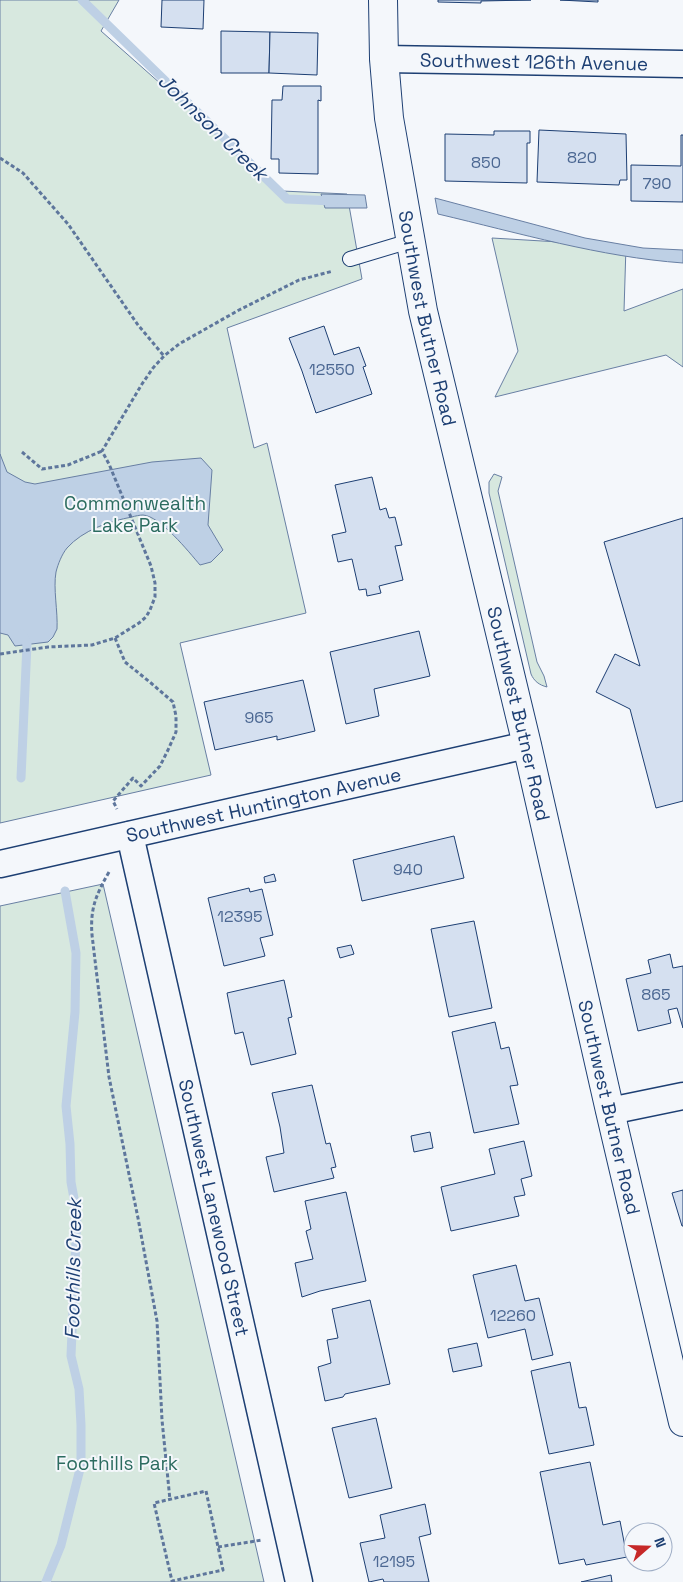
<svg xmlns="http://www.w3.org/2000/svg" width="683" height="1582" font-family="'Space Grotesk',sans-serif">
<rect width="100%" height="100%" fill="#f4f7fb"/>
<g fill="#d7e8df" stroke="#687fa3">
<path d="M0,0H119L101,31L282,191L347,194L362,279L227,328L254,448L267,443L306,613L180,643L211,775L0,823Z"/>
<path d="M492,238L626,246L624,311L683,289V367L666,355L495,397L518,351Z"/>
<path d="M494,474L502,477L498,491L537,662L544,676L547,687C539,685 534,681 531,674L489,493V482Z"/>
<path d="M103,884L264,1582H0V906Z"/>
</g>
<g fill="#bed0e5" stroke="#687fa3">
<path d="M321,194L365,195L367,208H325Z"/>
<path d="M435,198L585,238L643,248L683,250V263C600,257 519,233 438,214Z"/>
<path d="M0,454L7,472L25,482L35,484L152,462L201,458L212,470L208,525L223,550L211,562L200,565C189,552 160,516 143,515C140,515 135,516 132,517C110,521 83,530 67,548C62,554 58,564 56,572C53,588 58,612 57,629L53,637L48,642L15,646L8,635L0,633Z"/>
</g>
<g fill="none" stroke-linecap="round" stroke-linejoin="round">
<g stroke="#bed0e5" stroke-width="9">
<path d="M82,0L287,199L334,201"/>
<path d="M21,778L27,644L22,634"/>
<path d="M46,1582L61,1545L81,1465V1425L79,1389L71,1356L77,1215L71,1182L70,1144L66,1106L75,1012L76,953L65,891"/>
</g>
</g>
<g fill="#d5e0f0" stroke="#1d3f73">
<path d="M162,0H204L203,29L161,27Z"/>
<path d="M438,0H531L481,1V3L438,2Z"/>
<path d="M560,0H598V2Z"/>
<path d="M221,31L270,32L269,73H221Z"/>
<path d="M270,32L318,33L317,75L269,73Z"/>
<path d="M283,86H321V101L318,100V174L279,173V159H271L272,100H282Z"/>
<path d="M539,130L626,134L627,180H620L619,185L537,182Z"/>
<path d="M494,131H530V143H527V183L445,181V134L494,135Z"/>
<path d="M681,135H683V202L631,201V165L681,166Z"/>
<path d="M324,326L334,355L359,347L366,366L363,367L372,394L316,413L302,371L289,338Z"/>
<path d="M372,477L380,510L386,508L389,518L395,517L402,545L395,546L403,580L379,586L381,593L367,596L366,589L359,590L352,559L338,562L332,535L346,532L335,485Z"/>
<path d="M683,518V801L656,808L630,709L596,692L615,654L640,666L604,542Z"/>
<path d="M419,631L430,676L374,689L379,716L346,724L330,652Z"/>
<path d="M303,680L315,731L277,740V736L215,750L204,702Z"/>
<path d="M454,836L464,878L362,901L353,860Z"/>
<path d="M274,874L276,881L265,883L264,877Z"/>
<path d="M249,888L250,892L262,889L273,935L260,938L265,956L224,966L208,898Z"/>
<path d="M474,921L492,1008L449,1017L431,929Z"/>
<path d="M351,945L354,954L340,958L337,948Z"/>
<path d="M670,954L673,968L683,966V1028L677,1008L668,1010L671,1023L638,1031L626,979L651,973L648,960Z"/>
<path d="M284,980L292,1017L288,1018L296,1054L251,1065L243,1032L235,1034L227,993Z"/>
<path d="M495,1022L501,1049L509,1047L518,1085L510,1086L519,1124L474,1133L452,1032Z"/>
<path d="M312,1085L326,1144L330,1143L336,1167L331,1168L334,1178L274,1192L266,1157L284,1153L280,1127L272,1093Z"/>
<path d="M430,1132L433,1148L414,1152L411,1136Z"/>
<path d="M524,1141L532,1176L521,1179L525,1195L514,1197L519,1216L451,1231L441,1187L495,1174L489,1149Z"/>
<path d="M683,1190V1226H682L672,1193Z"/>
<path d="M346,1192L366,1281L320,1291L302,1297L295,1263L313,1259L306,1231L311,1229L305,1201Z"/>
<path d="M516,1265L525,1301L539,1298L553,1355L532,1360L525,1329L488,1338L473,1275Z"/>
<path d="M370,1300L390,1384L345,1394L343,1397L325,1401L318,1367L331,1363L327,1340L338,1338L332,1309Z"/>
<path d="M477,1343L482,1366L453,1372L448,1349Z"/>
<path d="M570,1362L579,1408L586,1407L594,1445L549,1454L531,1371Z"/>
<path d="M376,1418L392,1488L349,1498L332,1428Z"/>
<path d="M590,1462L603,1525L620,1521L627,1557L586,1565L584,1559L559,1564L540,1472Z"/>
<path d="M425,1504L431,1534L419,1537L429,1582H384L383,1579L369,1582L360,1543L385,1538L380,1515Z"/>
<path d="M611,1575L612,1582H581Z"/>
</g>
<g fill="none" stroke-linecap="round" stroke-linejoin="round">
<g stroke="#1d3f73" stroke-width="16">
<path id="lane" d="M350,259L410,241"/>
</g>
<g stroke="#1d3f73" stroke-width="29">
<g id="street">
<path id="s1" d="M384,59L683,64"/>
<path id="s2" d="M130,835L299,1582"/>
<path id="s3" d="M0,864L527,745"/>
<path d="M610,1111L683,1096"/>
</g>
</g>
<g stroke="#1d3f73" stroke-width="30">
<g id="secondary">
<path id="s4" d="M383,0L384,59L389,118L423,311L527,745L610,1111L683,1422"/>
</g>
</g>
<g stroke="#5e769c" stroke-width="3" stroke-dasharray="4 2.5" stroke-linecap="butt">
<path d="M0,158L23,173L68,224L138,325L164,356"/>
<path d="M22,452L42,469L68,465L102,451"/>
<path d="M115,638L125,662L151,683L173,702L176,716V732L168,750L160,766L141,786L133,778L113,801L117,809"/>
<path d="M0,654L48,647L92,645L115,638L139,623L146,617L150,610L155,597V583L151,566L109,464L102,451L142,384L153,368L164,356L179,344L239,310L299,280L333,271"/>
<path d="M109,872C96,895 90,908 92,935L109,1077L138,1218L157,1321L162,1420L170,1500"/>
<path d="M206,1491L223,1570L172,1581L154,1503Z"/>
<path d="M218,1547L262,1540"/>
</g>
<use href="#lane" stroke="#f4f7fb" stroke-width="14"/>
<use href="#street" stroke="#f4f7fb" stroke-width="26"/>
<use href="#secondary" stroke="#f4f7fb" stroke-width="28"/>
</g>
<g text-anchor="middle" stroke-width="4" stroke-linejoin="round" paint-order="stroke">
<g font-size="16" fill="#4b6792">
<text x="582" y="163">820</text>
<text x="486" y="168">850</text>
<text x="657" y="189">790</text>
<text x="332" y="375">12550</text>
<text x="259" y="723">965</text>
<text x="408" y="875">940</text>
<text x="240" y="922">12395</text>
<text x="656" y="1000">865</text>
<text x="513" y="1321">12260</text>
<text x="394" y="1567">12195</text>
</g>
<g font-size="19" fill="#1d3f73" stroke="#f4f7fb">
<text dy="7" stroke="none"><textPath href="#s1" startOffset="150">Southwest 126th Avenue</textPath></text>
<text dy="7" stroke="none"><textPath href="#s4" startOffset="322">Southwest Butner Road</textPath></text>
<text dy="7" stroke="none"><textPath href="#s4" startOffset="728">Southwest Butner Road</textPath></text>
<text dy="7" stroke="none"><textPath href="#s3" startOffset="270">Southwest Huntington Avenue</textPath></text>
<text dy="7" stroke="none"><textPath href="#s4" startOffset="1132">Southwest Butner Road</textPath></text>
<text dy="7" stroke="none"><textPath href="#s2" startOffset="382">Southwest Lanewood Street</textPath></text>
</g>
<g font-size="19" fill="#2c6c60" stroke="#f4f7fb">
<text x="135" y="510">Commonwealth<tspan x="135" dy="22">Lake Park</tspan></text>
<text x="117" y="1470">Foothills Park</text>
</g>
<g font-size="20" font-style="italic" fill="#1d3f73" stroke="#f4f7fb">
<text transform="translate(213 127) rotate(44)" y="7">Johnson Creek</text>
<text transform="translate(73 1269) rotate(-89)" y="7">Foothills Creek</text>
</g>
</g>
<g transform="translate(648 1547) rotate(70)"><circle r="24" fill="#f4f7fb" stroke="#9eadc5"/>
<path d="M0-4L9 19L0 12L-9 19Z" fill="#c62828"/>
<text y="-8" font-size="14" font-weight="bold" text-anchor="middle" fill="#1d3f73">N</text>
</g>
</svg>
